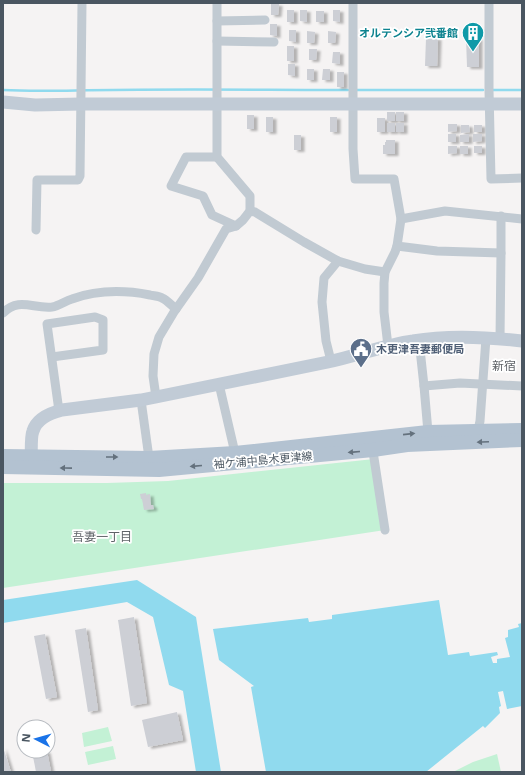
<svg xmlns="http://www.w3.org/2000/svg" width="525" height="775" font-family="'Noto Sans','Noto Sans JP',sans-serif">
<defs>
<filter id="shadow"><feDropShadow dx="3.5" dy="2" stdDeviation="1" flood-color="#0004"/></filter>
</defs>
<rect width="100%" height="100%" fill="#f5f3f3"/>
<g fill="#c3f1d5">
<path d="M374,459L385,530L3,588V483H107L168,481Z"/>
<path d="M108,727L112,741L84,747L82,733Z"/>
<path d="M113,746L116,759L88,765L85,752Z"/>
<path d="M497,754L501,772H453L473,762Z"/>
</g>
<g fill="#90daee">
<path d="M137,580L196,617L221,772H196L183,691L169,685L153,617L127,602L3,623V600Z"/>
<path d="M439,600L448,655L469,652L470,656L497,652L498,655L491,657L493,663H497V659L510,657L505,638L508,637V630L519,627L518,624L522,623V706L507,709L503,691L498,692L501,706L499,707L500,713L485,728L483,726L426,772H266L251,687L254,686L219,660L213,629L308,618L309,622L332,619V615Z"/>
</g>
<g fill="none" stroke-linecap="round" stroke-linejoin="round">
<g stroke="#90daee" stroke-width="2.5">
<path d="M3,90C40,92 76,90 113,90C191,89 269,90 348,90"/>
<path d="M357,90H483"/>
<path d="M493,90H522"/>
</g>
</g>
<g fill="#cdcfd5" filter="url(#shadow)">
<path d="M271,4H279L278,15H271Z"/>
<rect x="287" y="10" width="7" height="12"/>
<path d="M300,10H307V22L300,21Z"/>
<path d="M333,10H340V22L333,21Z"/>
<rect x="316" y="11" width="8" height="11"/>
<path d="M270,24H277V36L270,35Z"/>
<path d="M289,30H296V42L289,41Z"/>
<path d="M307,31L315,32L314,43H307Z"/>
<path d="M328,31L336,32L335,43H328Z"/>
<path d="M426,38H438L437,66H425Z"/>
<path d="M466,38H479V67H467Z"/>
<rect x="287" y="46" width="7" height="15"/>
<path d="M309,49H317L316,60H309Z"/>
<path d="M333,52H340V64L332,63Z"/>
<path d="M288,64H295V76L288,75Z"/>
<rect x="307" y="69" width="7" height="11"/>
<path d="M323,69H330V80H322Z"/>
<rect x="337" y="72" width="7" height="15"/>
<rect x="387" y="112" width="8" height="9"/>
<rect x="396" y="112" width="8" height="9"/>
<rect x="247" y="115" width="7" height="14"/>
<rect x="266" y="117" width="7" height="15"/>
<rect x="330" y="117" width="7" height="15"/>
<rect x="377" y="118" width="8" height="14"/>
<rect x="387" y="123" width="8" height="9"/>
<rect x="396" y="123" width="8" height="9"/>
<path d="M448,124H457V131L448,132Z"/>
<path d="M461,125H469L470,132L461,133Z"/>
<rect x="474" y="125" width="8" height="7"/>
<rect x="448" y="134" width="8" height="8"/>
<path d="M469,134V142H460V135Z"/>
<path d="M473,134H482V141L473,142Z"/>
<rect x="294" y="135" width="7" height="15"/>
<path d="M386,140H395V154H383V145H385V142H386Z"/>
<path d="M448,146H457V153L448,154Z"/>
<rect x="460" y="146" width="8" height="8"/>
<rect x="474" y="146" width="8" height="7"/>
<path d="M146,493V495L150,494L151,505H153L154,509L144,510L142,499H141L140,494Z"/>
<path d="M134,617L147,703L131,706L118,620Z"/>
<path d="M86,628L98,710L88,712L75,630Z"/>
<path d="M45,634L57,697L46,699L34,636Z"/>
<path d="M177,712L183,740L148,747L142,720Z"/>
<path d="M3,747L11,772H3Z"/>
<path d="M32,751H47L51,772H36Z"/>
</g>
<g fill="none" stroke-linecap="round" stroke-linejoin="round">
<g stroke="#c1cad2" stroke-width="9">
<path d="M353,3V149L355,179H394L401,219L397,246L395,252L385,272L384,283V312L388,346"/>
<path d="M489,3V90L491,179L522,178"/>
<path d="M217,21L265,20"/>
<path d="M217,41L274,42"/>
<path d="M217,157H186L171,186L203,196L212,215L236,226"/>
<path d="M250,211L255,212L304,242L338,261L365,269L385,272"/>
<path d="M401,219L445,211L522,219"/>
<path d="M36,230L37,180H78L80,176L82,3"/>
<path d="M397,246L437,251L501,253"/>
<path d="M3,313C19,297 33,309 52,307C59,306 65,301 72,299C97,290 124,290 150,295C154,296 159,296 162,298C167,300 172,306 176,309"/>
<path d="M500,339L501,253V216"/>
<path d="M419,340L424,386L428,432"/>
<path d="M52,357L103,350V320L95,317L47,324L59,411"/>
<path d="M331,361L326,341L322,302L324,278L338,261"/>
<path d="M219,384L235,453"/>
<path d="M424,386L460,383L522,386"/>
<path d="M156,397L153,376L154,354L159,337L174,312L198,278L226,229L236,226L243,220L250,211V196L217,157V3"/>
<path d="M141,400L149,458"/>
<path d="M478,431L480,421L486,338"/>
<path d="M372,445L385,530"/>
</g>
<g stroke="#c1cbd6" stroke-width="13">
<path d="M3,102L35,105L81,104H522"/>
<path d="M31,466C32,458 30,438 33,431C37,418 50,413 62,410L141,400L156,397C213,385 271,374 328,362C357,356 384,345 413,341C447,335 488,337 522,341"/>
</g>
<g stroke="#b3c2d1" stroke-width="14">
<path d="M3,456L149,458L235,453L428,432L522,430"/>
<path d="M3,467L159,470L373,450L407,445L522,440"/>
</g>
</g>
<defs><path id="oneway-solid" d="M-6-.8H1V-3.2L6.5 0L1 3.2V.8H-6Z"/></defs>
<g fill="#64717d">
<use href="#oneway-solid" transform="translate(409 434) rotate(-6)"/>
<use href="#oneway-solid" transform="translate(483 442) rotate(178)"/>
<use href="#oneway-solid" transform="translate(354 452) rotate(175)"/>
<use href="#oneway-solid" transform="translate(112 457)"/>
<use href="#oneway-solid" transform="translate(196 466) rotate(175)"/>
<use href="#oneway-solid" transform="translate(66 468) rotate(-179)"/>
</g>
<defs>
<g id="building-pin" transform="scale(1.15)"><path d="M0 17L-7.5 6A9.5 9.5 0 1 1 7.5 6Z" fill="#0f9aa8" stroke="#fff"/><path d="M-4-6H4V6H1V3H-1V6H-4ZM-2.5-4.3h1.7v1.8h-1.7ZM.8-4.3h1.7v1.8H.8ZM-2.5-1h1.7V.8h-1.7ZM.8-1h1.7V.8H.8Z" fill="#fff"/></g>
<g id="civic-pin" transform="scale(1.15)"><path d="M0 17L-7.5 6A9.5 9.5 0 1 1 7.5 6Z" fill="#5c6f8a" stroke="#fff"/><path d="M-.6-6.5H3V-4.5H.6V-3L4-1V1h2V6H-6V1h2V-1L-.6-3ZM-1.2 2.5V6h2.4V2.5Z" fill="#fff"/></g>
</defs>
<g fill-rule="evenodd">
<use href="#building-pin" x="473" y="33"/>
<use href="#civic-pin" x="361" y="349"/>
</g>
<g text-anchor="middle" stroke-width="3.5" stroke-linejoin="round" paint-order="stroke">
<g font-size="11" font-weight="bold" fill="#0d838f" stroke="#fff" text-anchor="end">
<text x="458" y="37">オルテンシア弐番館</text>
</g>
<g font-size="11" font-weight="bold" fill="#4e5e75" stroke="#fff" text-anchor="start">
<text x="376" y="353">木更津吾妻郵便局</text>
</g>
<g font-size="11" fill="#4a5661" stroke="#fff">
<text transform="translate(263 460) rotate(-5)" y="4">袖ケ浦中島木更津線</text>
</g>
<g font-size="12" fill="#5f6368" stroke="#fff">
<text x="504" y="370">新宿</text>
<text x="102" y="541">吾妻一丁目</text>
</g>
</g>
<rect width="525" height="775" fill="none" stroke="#4a5661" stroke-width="8"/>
<g transform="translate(36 739) rotate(276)"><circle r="19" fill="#ffffff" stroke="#b7bbc0"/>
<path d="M0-3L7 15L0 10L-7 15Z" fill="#1a73e8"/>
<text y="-6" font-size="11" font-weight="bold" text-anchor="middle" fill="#4a5661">N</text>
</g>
</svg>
